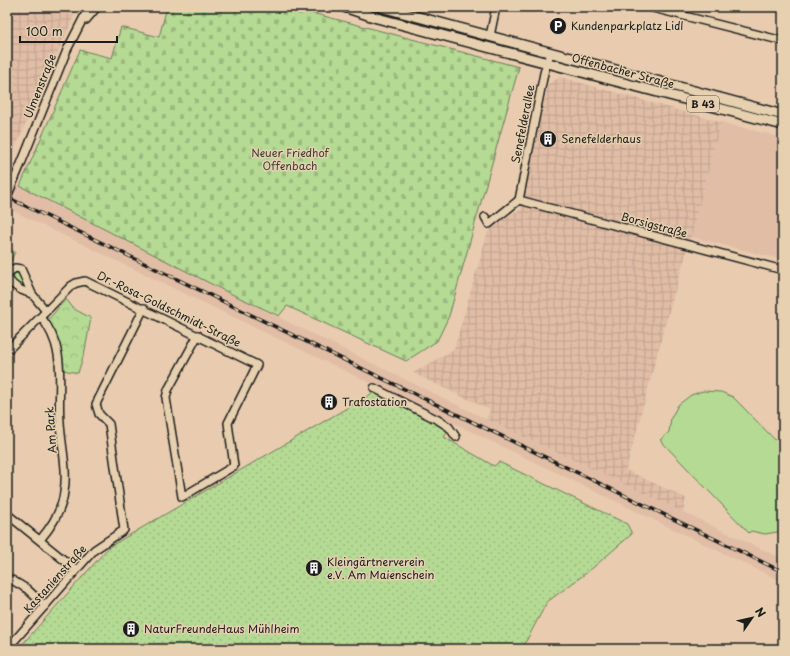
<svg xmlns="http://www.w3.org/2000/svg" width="790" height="656" font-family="'Playpen Sans',sans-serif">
<defs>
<pattern id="industrial-grid" width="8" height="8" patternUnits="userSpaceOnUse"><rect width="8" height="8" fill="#e1bda6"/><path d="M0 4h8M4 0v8" fill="none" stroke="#c0a28e"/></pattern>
<pattern id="cemetery-stones" width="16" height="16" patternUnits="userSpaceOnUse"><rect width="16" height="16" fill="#b5da94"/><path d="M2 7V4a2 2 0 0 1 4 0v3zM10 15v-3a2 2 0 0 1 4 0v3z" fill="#9bba7f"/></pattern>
<pattern id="park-crowns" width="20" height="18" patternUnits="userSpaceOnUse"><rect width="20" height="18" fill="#b5da94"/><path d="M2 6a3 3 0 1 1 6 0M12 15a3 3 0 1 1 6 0" fill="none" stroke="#9bba7f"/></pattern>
<pattern id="garden-dots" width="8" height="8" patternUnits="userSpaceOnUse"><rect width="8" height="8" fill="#b5da94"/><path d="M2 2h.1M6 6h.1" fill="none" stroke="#9bba7f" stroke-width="1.8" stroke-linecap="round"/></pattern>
</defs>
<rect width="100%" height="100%" fill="#e9ccaf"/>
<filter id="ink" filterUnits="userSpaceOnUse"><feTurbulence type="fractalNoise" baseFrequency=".025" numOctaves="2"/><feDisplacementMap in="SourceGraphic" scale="8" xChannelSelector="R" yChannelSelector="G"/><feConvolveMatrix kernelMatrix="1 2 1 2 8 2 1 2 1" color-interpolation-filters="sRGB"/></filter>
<g filter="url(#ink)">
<g fill="#e1bda6">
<path d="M721,122L783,138V260L691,237Z"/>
<path d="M7,183L20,186L223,290L486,419L783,559V582L7,208Z"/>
</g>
<g fill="url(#industrial-grid)">
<path d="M7,7H78L7,166Z"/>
<path d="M560,77L721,122L691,237L664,329L626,470L686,498L683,512L486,419L490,410L413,373L454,349L488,231L510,214L521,210L548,84Z"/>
</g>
<g fill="#b5da94" stroke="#687b58">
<path d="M7,248L15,252L8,267H7Z"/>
<path d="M17,273L20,274L26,287L20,286L14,280V274Z"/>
<path d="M703,391L721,392L733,397L783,448V531L765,534L751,531L749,533L660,440L669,432L671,418L678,405L691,395Z"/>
</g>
<path fill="url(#cemetery-stones)" stroke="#687b58" d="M167,7H289L519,67L449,316L437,341L406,361L287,306L279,316L223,290L20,186L80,50L112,58L121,27L159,37Z"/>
<path fill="url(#park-crowns)" stroke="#687b58" d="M66,299L74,309L91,318L85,350L78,373L63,370L60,348L48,320Z"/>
<path fill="url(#garden-dots)" stroke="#687b58" d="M376,391L445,425L447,433L444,437L494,466L499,462L627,524L632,534L589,571L547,602L522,649H162L159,644L151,649H18L109,547Z"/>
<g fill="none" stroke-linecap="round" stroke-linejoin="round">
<g stroke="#1c1c1c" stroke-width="10">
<g id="minor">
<path d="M649,7L783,41"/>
<path d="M86,20L97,7"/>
<path d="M490,36L496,7"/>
<path d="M21,164L67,50L89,7"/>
<path d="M519,200L783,270"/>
<path d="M519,200L544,73L550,53"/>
<path d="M485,217L489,224L519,200"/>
<path d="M32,294C22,291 15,288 8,279L9,272L15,268L21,269L32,294L46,311"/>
<path d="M7,351L71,286L76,283L85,281L257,365L228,423L234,466L182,497L166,398L168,390L198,335"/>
<path d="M374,388L438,420L449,427L456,437"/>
<path d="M7,514L75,569"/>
<path d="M40,540C52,526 62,511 64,492C68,469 61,445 60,422C57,383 68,351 41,317"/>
<path d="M12,580L27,589L45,606"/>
<path d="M7,649L94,550L124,530L109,424L99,414L96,404L144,308"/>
</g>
</g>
<g stroke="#1c1c1c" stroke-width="12">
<g id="major">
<path d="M344,7L377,18L783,125"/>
<path d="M381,7L783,115"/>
</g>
</g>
<use href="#minor" stroke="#e6d0af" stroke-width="7"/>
<use href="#major" stroke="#e6d0af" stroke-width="9"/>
<g stroke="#1c1c1c" stroke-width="3.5">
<path id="rail" d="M7,197L783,572"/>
</g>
<use href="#rail" stroke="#e6d0af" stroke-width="2" stroke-dasharray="6" stroke-linecap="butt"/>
<g stroke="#1c1c1c" stroke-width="10" stroke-linecap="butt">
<path id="minor-bridge" d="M7,197L21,164"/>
</g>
<use href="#minor-bridge" stroke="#e6d0af" stroke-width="7"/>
</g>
</g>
<defs>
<g id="parking-disc" transform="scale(0.9)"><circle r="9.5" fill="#1c1c1c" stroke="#e6d0af"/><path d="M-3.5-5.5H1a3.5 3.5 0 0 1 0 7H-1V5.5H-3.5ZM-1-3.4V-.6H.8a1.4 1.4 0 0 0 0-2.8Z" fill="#fff"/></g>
<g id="building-disc" transform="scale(0.9)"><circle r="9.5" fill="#1c1c1c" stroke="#e6d0af"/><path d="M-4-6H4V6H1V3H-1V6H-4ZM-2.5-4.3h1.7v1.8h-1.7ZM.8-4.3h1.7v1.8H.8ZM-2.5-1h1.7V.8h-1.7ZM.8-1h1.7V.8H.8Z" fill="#fff"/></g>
</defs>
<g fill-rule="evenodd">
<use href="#parking-disc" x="558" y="26"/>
<use href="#building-disc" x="548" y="139"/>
<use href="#building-disc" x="329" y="402"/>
<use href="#building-disc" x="314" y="568"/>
<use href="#building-disc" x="131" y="629"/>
</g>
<g text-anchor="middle" stroke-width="3" stroke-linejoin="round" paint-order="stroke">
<rect fill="#e6d0af" stroke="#595248" stroke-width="1" x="687" y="96" width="32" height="16" rx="3"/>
<g font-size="10" font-weight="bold" fill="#1c1c1c">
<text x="703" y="108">B 43</text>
</g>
<g font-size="11" fill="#1c1c1c" stroke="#e6d0af" text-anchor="start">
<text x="571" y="30">Kundenparkplatz Lidl</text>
<text x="561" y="143">Senefelderhaus</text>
<text x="342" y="406">Trafostation</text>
<text x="327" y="566">Kleingärtnerverein<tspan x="327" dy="13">e.V. Am Maienschein</tspan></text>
<text x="144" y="633">NaturFreundeHaus Mühlheim</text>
</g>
<g font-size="11" fill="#1c1c1c" stroke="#e6d0af">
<text transform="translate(623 71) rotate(15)" y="4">Offenbacher Straße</text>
<text transform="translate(40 86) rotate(-68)" y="4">Ulmenstraße</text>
<text transform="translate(523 124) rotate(-79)" y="4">Senefelderallee</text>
<text transform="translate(654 225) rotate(15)" y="4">Borsigstraße</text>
<text transform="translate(169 309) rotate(26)" y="4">Dr.-Rosa-Goldschmidt-Straße</text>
<text transform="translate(51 430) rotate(-94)" y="4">Am Park</text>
<text transform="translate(55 579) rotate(-48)" y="4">Kastanienstraße</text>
</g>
<g font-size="11" fill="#3b4234" stroke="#e6d0af">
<text x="290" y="157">Neuer Friedhof<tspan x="290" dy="13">Offenbach</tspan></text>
</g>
</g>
<rect width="790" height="656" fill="none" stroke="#e6d0af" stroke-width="24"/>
<rect x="12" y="12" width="766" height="632" fill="none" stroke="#1c1c1c" stroke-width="1.5" filter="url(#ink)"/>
<g transform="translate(752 618) rotate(56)" stroke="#e6d0af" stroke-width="3" paint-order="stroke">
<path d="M0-3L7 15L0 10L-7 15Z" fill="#1c1c1c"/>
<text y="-6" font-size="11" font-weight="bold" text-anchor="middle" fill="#1c1c1c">N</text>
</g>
<path d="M20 36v6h97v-6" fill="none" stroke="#1c1c1c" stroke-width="2"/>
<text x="26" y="36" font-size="12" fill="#1c1c1c" stroke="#e6d0af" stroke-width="3" paint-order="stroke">100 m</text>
</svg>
